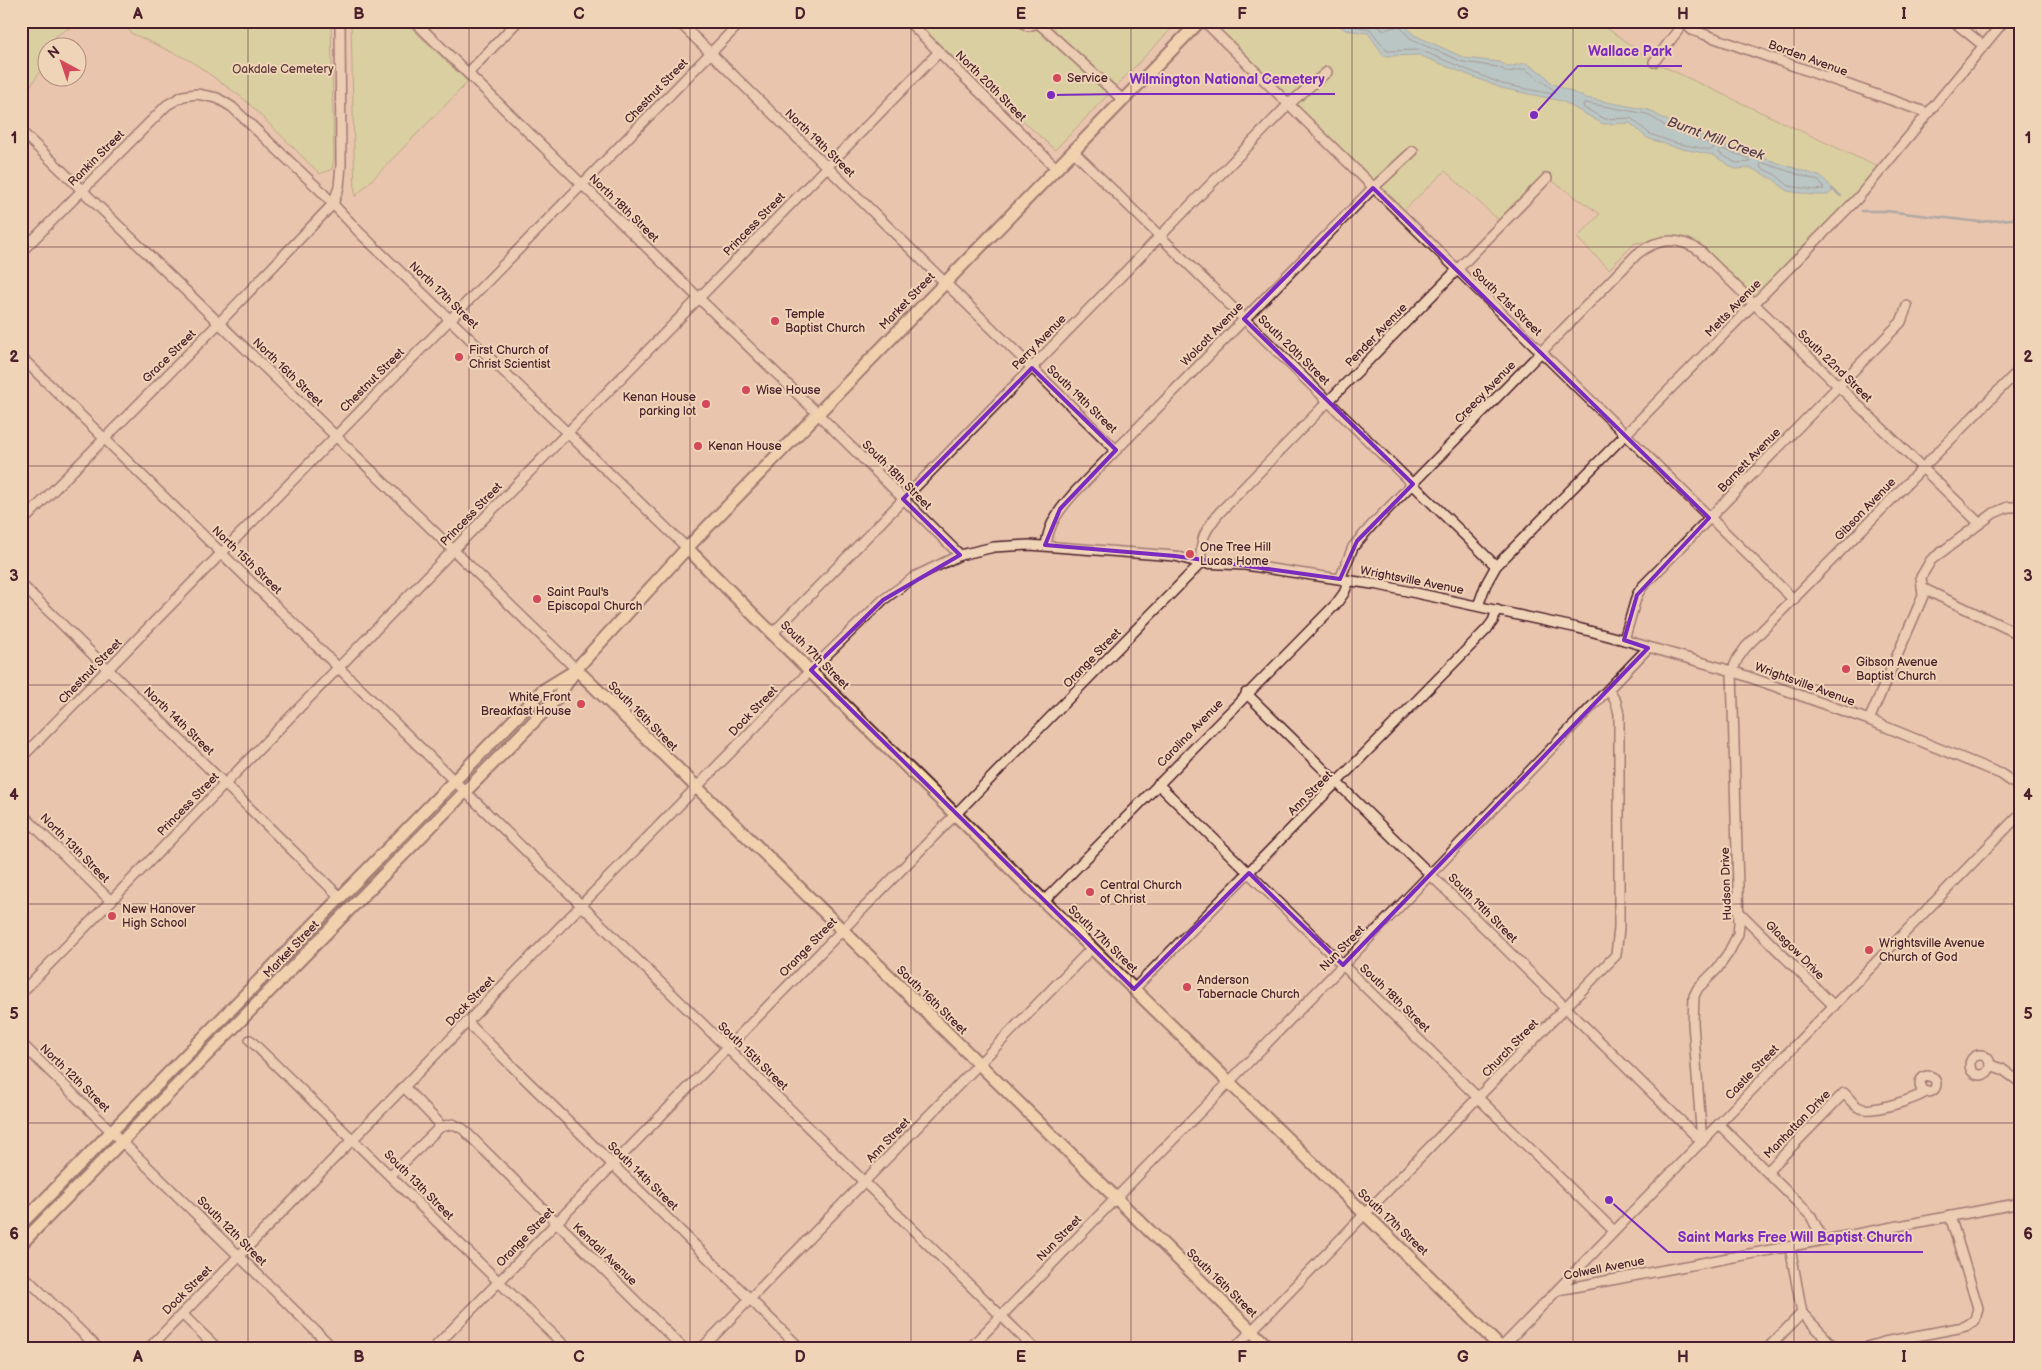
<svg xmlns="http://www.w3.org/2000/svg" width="2042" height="1370" font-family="'Balsamiq Sans',sans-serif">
<rect width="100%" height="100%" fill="#eac5ae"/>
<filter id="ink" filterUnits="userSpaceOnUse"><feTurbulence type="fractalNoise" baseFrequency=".02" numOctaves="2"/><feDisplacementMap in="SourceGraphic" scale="10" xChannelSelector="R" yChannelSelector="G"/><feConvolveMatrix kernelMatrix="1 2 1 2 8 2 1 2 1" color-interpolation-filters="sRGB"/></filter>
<g filter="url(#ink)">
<g fill="#c8db8f" stroke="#897d5d">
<path d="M21,21H81L56,36L51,47L48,48C48,63 31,86 21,98Z"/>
<path d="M122,21H331L334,158L332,169L320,174L244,99L191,61L131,33Z"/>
<path d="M351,21H404L468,82L355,197Z"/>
<path d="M914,21H1169L1175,25L1055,150Z"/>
<path d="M1218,21H1597L1654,62L1882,169L1755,304L1700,251L1673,240L1635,243L1609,269L1577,238L1600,214L1548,178L1503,224L1445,171L1400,214L1211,28Z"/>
</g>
<path fill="#7ec8de" stroke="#698496" d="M1331,21H1378L1385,26L1401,21L1414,35L1465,58L1500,62L1508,67L1526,63L1544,74L1551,83L1586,98L1649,110L1666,120L1729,147L1822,177L1834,190L1828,195H1814L1787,191L1773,179L1755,170L1749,168L1735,169L1713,155L1674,147L1647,138L1630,123L1603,124L1562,101L1501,88L1419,55L1384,56L1368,33L1346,30Z"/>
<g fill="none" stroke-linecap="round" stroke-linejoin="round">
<g stroke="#5f6373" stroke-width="1">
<path d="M1341,21L1348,25L1370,29L1387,51L1420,50L1502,84L1552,94L1555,93L1554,90L1525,69L1508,72L1498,67L1463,62L1412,40L1399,26L1383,30L1377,26L1376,21"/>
<path d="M1586,103L1647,114L1664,125L1712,145L1714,148L1711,150L1675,143L1650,134L1631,118L1605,119L1584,108L1583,105Z"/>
<path d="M1722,149L1748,158L1750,162L1736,163L1719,153V150Z"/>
<path d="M1763,163L1819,181L1824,189L1814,190L1789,186L1776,175L1761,168L1760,165Z"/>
</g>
<g stroke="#698496" stroke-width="2.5">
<path d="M1832,189L1841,196"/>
<path d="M1862,211H1886L1980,222L2021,218"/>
</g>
<g stroke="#4a1f2b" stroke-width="12">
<g id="minor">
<path d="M414,21L817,413L960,555"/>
<path d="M678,21L1116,450"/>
<path d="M908,21L1057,169"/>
<path d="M1021,21L1028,26L1035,24L1038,21"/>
<path d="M1204,21L1794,600"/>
<path d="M1682,21L1692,30L1928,113"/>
<path d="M1953,21L1984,46"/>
<path d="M1037,22L1123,100"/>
<path d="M1654,62L1685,21"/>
<path d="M468,73L518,21"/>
<path d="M25,135L576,669"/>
<path d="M1073,151L1496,566"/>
<path d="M21,252L167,105L183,96L197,94L217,98L232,107L321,191L360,233L687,548"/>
<path d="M21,357L1035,1349"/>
<path d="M21,523L219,323L333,204L339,187L341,165L340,21"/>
<path d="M1046,545C1049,522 1060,509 1075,492L1373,188L1413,151"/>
<path d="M1340,579L1353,547L1372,525L1637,254C1658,238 1678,236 1700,251L1979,523"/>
<path d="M21,584L340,897"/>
<path d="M1922,588L2021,635"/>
<path d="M1478,606L1486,584L1496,566L1858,198L2004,21"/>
<path d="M773,633L1289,104L1327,72"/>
<path d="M1624,640L1637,595L1642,587L1901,322L1907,306"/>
<path d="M1246,693L1702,1142"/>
<path d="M1869,720L1923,596L1921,577L1931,560L1994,513L2008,507H2021"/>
<path d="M21,758L742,21"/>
<path d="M1158,784L1614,1231"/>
<path d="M21,813L111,901"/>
<path d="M1044,901L1336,604L1344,593L1349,581"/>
<path d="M1739,912L1834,1006"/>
<path d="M1134,989L1487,629L1493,621L1497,610"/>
<path d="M21,993L939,52"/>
<path d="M467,1022L801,1349"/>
<path d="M250,1040L568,1349"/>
<path d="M21,1043L334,1349"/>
<circle cx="1980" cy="1065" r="10"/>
<path d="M1990,1065L2002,1069L2021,1083"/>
<circle cx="1928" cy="1084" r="8"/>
<path d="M404,1087L438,1122L440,1127"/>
<path d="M1719,1124L1811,1216L1819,1232L1817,1240"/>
<path d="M1702,1142L1693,1023L1694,996L1698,988L1717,969L1729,952L1738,934L1739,924L1732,671L1738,658L1746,647L2021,368"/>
<path d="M1767,1172L1844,1093C1848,1097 1853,1104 1858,1107C1869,1115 1914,1099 1926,1092"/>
<path d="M391,1175L440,1127L453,1124L463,1129L684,1349"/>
<path d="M1790,1247L1802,1313L1836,1349"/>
<path d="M21,1273L99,1349"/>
<path d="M1558,1290L2021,1203"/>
<path d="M182,1314L218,1349"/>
<path d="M148,1349L811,670L883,600L916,576L960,555L994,547L1029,545L1175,556L1201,563L1245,565L1379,585L1578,628L1624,640L1732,671L1869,720L2001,774L2021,788"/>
<path d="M433,1349L1201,563C1200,539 1204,532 1219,513L1547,178"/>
<path d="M701,1349L1092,948"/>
<path d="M969,1349L1343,965L1648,648"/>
<path d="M1234,1349L1616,955L1619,928V714L1616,702L1609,691"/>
<path d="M1500,1349L2021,813"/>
<path d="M1767,1349L1802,1313"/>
<path d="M1860,1349L1884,1342L1958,1328L1966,1326L1975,1320L1978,1308L1950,1216"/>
</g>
</g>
<g stroke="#4a1f2b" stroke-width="15">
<g id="major">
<path d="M687,548C866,729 1049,906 1231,1084C1321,1172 1413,1259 1502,1349"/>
<path d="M576,669L1270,1349"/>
<path d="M21,1224L542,691L573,672"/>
<path d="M21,1244L557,698L576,669L687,548L1200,21"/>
</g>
</g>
<use href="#minor" stroke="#f0d4b7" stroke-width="9"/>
<use href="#major" stroke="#f9deab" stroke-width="11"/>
</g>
</g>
<path d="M0 0H2042V1370H0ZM1373,188L1709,518L1637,595L1624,640L1648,648L1343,965L1249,873L1134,989L811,670L883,600L960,555L903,499L1032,368L1116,450L1060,509L1045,545L1175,556L1340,579L1357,541L1413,484L1244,319Z" fill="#eac5ae" fill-opacity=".55" fill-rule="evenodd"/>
<path fill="none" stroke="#7b2cbf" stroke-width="4" stroke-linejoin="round" d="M1373,188L1709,518L1637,595L1624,640L1648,648L1343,965L1249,873L1134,989L811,670L883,600L960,555L903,499L1032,368L1116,450L1060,509L1045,545L1175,556L1340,579L1357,541L1413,484L1244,319Z"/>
<path fill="none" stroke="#4a1f2b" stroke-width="1" stroke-opacity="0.55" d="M248,21V1349M469,21V1349M690,21V1349M911,21V1349M1131,21V1349M1352,21V1349M1573,21V1349M1794,21V1349M21,247H2021M21,466H2021M21,685H2021M21,904H2021M21,1123H2021"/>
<g fill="#d1495b" stroke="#f0d4b7" stroke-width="2">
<circle cx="1057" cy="78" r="5"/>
<circle cx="775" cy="321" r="5"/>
<circle cx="459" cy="357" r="5"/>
<circle cx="746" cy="390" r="5"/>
<circle cx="706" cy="404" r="5"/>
<circle cx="698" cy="446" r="5"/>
<circle cx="1190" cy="554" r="5"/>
<circle cx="537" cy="599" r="5"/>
<circle cx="1846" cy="669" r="5"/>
<circle cx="581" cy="704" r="5"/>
<circle cx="1090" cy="892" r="5"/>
<circle cx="112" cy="916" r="5"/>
<circle cx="1869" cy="950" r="5"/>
<circle cx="1187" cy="987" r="5"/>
</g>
<g text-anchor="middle" stroke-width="4" stroke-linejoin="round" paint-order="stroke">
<g font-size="12" fill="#4a1f2b" stroke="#f0d4b7">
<text transform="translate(1808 58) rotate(20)" y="4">Borden Avenue</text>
<text transform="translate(991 86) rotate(45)" y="4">North 20th Street</text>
<text transform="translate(656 91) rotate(-46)" y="4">Chestnut Street</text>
<text transform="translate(820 143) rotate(44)" y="4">North 19th Street</text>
<text transform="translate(96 158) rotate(-45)" y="4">Rankin Street</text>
<text transform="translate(624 208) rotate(44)" y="4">North 18th Street</text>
<text transform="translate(754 224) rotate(-46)" y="4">Princess Street</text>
<text transform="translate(444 295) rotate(44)" y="4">North 17th Street</text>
<text transform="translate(907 301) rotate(-46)" y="4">Market Street</text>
<text transform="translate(1507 302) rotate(44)" y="4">South 21st Street</text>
<text transform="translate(1733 308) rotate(-46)" y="4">Metts Avenue</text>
<text transform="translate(1212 334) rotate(-46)" y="4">Wolcott Avenue</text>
<text transform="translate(1376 335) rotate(-46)" y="4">Pender Avenue</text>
<text transform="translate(1039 342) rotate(-46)" y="4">Perry Avenue</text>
<text transform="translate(1294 350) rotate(44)" y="4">South 20th Street</text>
<text transform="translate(169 356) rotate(-45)" y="4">Grace Street</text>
<text transform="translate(1835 366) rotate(44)" y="4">South 22nd Street</text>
<text transform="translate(288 372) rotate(44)" y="4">North 16th Street</text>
<text transform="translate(372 380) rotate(-45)" y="4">Chestnut Street</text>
<text transform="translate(1485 392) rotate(-46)" y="4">Creecy Avenue</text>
<text transform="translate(1082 399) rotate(44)" y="4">South 19th Street</text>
<text transform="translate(1749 460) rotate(-46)" y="4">Barnett Avenue</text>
<text transform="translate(897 475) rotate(45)" y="4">South 18th Street</text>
<text transform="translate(1865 509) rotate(-46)" y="4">Gibson Avenue</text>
<text transform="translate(471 514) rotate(-46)" y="4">Princess Street</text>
<text transform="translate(247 560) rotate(44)" y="4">North 15th Street</text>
<text transform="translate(1412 580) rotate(11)" y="4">Wrightsville Avenue</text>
<text transform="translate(815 655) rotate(45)" y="4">South 17th Street</text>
<text transform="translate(1092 658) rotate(-46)" y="4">Orange Street</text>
<text transform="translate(90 671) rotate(-46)" y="4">Chestnut Street</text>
<text transform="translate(1805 684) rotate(20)" y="4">Wrightsville Avenue</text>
<text transform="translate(753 711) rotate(-46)" y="4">Dock Street</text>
<text transform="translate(643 716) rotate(45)" y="4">South 16th Street</text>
<text transform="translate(179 721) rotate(44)" y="4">North 14th Street</text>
<text transform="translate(1190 733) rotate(-46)" y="4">Carolina Avenue</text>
<text transform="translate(1310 793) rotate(-45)" y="4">Ann Street</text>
<text transform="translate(188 804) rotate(-46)" y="4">Princess Street</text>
<text transform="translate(75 848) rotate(45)" y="4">North 13th Street</text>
<text transform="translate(1726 884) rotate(-92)" y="4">Hudson Drive</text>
<text transform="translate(1483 908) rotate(45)" y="4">South 19th Street</text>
<text transform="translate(1103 939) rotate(44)" y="4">South 17th Street</text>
<text transform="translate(808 947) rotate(-46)" y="4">Orange Street</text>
<text transform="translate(1342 948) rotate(-46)" y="4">Nun Street</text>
<text transform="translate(291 949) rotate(-46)" y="4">Market Street</text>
<text transform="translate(1795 950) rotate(45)" y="4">Glasgow Drive</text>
<text transform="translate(1395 998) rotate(44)" y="4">South 18th Street</text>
<text transform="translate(932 1000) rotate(44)" y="4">South 16th Street</text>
<text transform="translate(470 1001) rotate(-46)" y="4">Dock Street</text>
<text transform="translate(1510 1048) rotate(-46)" y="4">Church Street</text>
<text transform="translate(753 1056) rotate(44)" y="4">South 15th Street</text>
<text transform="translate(1752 1072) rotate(-46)" y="4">Castle Street</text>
<text transform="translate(75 1078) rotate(44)" y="4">North 12th Street</text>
<text transform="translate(1797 1124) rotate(-46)" y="4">Manhattan Drive</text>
<text transform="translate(888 1140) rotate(-46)" y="4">Ann Street</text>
<text transform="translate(643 1176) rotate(44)" y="4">South 14th Street</text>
<text transform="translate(419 1185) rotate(45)" y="4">South 13th Street</text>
<text transform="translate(1393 1222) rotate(43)" y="4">South 17th Street</text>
<text transform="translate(232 1231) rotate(45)" y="4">South 12th Street</text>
<text transform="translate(525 1237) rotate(-46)" y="4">Orange Street</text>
<text transform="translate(1059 1238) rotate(-46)" y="4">Nun Street</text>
<text transform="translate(605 1254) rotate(44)" y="4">Kendall Avenue</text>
<text transform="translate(1604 1268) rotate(-11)" y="4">Colwell Avenue</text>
<text transform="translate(1222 1283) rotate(44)" y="4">South 16th Street</text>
<text transform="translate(187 1290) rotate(-45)" y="4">Dock Street</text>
</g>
<g font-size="12" fill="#5d3b3a" stroke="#f0d4b7">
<text x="283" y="73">Oakdale Cemetery</text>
</g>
<g font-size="12" fill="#4a1f2b" stroke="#f0d4b7" text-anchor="start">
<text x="1067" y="82">Service</text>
<text x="785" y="318">Temple<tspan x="785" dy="14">Baptist Church</tspan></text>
<text x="469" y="354">First Church of<tspan x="469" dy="14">Christ Scientist</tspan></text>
<text x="756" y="394">Wise House</text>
<text x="696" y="401" text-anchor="end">Kenan House<tspan x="696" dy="14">parking lot</tspan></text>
<text x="708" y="450">Kenan House</text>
<text x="1200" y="551">One Tree Hill<tspan x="1200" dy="14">Lucas Home</tspan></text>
<text x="547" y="596">Saint Paul's<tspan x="547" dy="14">Episcopal Church</tspan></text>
<text x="1856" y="666">Gibson Avenue<tspan x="1856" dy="14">Baptist Church</tspan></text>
<text x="571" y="701" text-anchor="end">White Front<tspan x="571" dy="14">Breakfast House</tspan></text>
<text x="1100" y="889">Central Church<tspan x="1100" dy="14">of Christ</tspan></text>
<text x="122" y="913">New Hanover<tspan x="122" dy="14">High School</tspan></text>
<text x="1879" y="947">Wrightsville Avenue<tspan x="1879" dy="14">Church of God</tspan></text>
<text x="1197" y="984">Anderson<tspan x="1197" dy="14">Tabernacle Church</tspan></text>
</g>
<g font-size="14" font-style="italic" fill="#54414f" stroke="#f0d4b7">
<text transform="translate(1716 138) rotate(20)" y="5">Burnt Mill Creek</text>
</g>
</g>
<path fill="none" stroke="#7b2cbf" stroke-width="2" d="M1534 115L1578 66H1682M1051 95L1120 94H1335M1609 1200L1668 1252H1923"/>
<g fill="#7b2cbf" stroke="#f0d4b7" stroke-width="2">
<circle cx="1534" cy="115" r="5"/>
<circle cx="1051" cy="95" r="5"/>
<circle cx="1609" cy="1200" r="5"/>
</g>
<g font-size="14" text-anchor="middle" font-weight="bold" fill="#7b2cbf" stroke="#f0d4b7" stroke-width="4" stroke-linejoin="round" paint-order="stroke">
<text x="1630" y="56">Wallace Park</text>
<text x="1227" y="84">Wilmington National Cemetery</text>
<text x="1795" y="1242">Saint Marks Free Will Baptist Church</text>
</g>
<rect width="2042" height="1370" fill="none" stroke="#f0d4b7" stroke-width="55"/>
<g transform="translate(62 62) rotate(320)"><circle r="24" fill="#f0d4b7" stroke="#ae8c7f"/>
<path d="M0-4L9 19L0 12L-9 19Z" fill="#d1495b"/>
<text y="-8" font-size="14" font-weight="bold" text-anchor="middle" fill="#4a1f2b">N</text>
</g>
<rect x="28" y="28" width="1986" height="1314" fill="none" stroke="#4a1f2b" stroke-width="2"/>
<g font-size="16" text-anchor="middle" font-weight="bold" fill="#4a1f2b">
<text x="138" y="19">A</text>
<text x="359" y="19">B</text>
<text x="579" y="19">C</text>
<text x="800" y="19">D</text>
<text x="1021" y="19">E</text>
<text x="1242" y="19">F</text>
<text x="1463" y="19">G</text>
<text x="1683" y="19">H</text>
<text x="1904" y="19">I</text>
<text x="14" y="143">1</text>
<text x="2028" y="143">1</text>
<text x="14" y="362">2</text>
<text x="2028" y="362">2</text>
<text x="14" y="581">3</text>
<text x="2028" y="581">3</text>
<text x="14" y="800">4</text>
<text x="2028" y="800">4</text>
<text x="14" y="1019">5</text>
<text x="2028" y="1019">5</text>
<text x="14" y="1239">6</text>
<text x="2028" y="1239">6</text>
<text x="138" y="1362">A</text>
<text x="359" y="1362">B</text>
<text x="579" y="1362">C</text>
<text x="800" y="1362">D</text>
<text x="1021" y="1362">E</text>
<text x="1242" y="1362">F</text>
<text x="1463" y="1362">G</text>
<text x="1683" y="1362">H</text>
<text x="1904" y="1362">I</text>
</g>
</svg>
